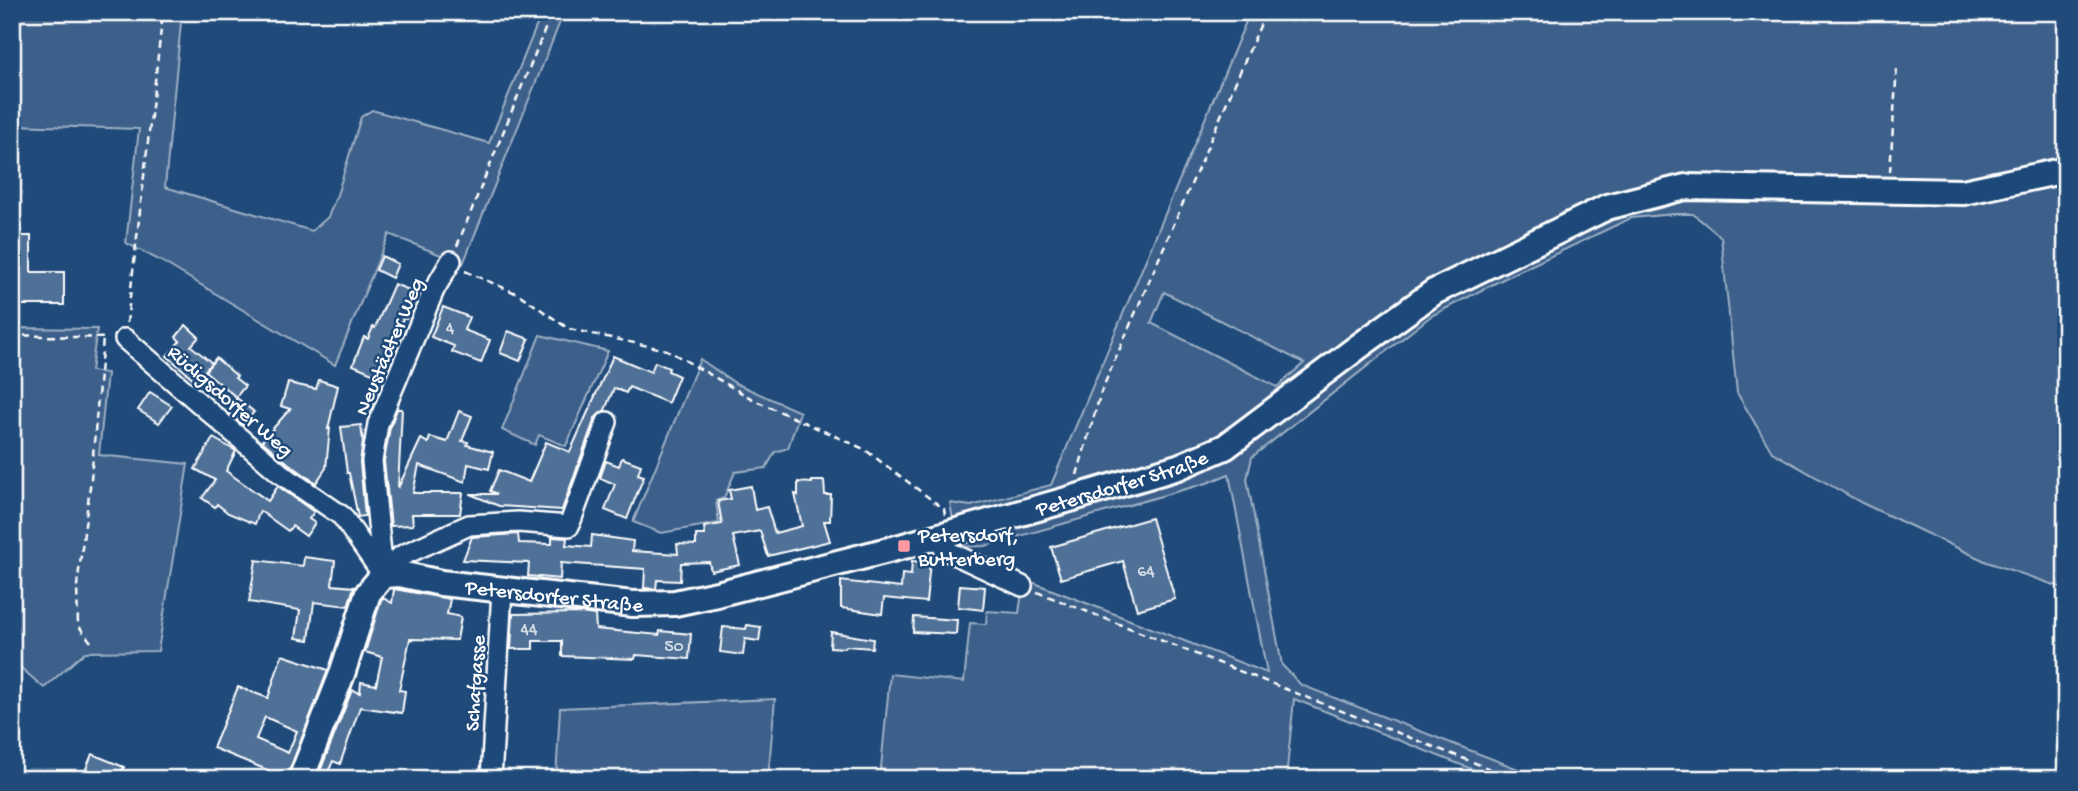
<svg xmlns="http://www.w3.org/2000/svg" width="2078" height="791" font-family="'Gochi Hand',sans-serif">
<rect width="100%" height="100%" fill="#1f4a7a"/>
<filter id="ink" filterUnits="userSpaceOnUse"><feTurbulence type="fractalNoise" baseFrequency=".0143" numOctaves="2"/><feDisplacementMap in="SourceGraphic" scale="14" xChannelSelector="R" yChannelSelector="G"/><feConvolveMatrix kernelMatrix="1 2 1 2 8 2 1 2 1" color-interpolation-filters="sRGB"/></filter>
<g filter="url(#ink)">
<g fill="#3c618b" stroke="#9eb0c5" stroke-width="2" fill-rule="evenodd">
<path d="M12,12H182L165,187L312,231L328,217L337,195L361,117L372,110L489,143L542,12H564L463,264L389,234L335,365L161,261L126,243L139,129L12,125Z"/>
<path d="M1250,12H2066V589L1987,562L1862,503L1772,452L1737,393L1721,237L1693,214H1675L1631,218L1509,276L1431,316L1252,457L1247,479L1282,665L1301,685L1544,779H1497L1294,699L1286,779L880,778L890,674L964,682L970,623L986,624L987,611L1019,613L1024,579L1267,673L1229,474L1207,483L985,546L958,547L950,503L971,506L1051,485ZM1164,292L1304,363L1277,387L1151,323Z"/>
<path d="M12,328L97,329L91,371L107,373L99,455L188,464L158,651L85,652L44,688L12,660Z"/>
<path d="M540,335L608,351L566,446L539,435L535,445L502,430Z"/>
<path d="M700,359L735,383L800,412L788,448L775,452L766,468L735,472L724,498L716,501L719,523L661,533L633,522Z"/>
<path d="M775,699L768,779H556L560,708Z"/>
</g>
<g fill="#507197" stroke="#fff" stroke-width="2" fill-rule="evenodd">
<path d="M12,236H31V272H64V305H12Z"/>
<path d="M382,256L398,264L392,278L376,270Z"/>
<path d="M394,284L412,291L410,295L415,297L406,319L403,318L387,359L384,358L377,375L353,365L364,337L368,339L373,327L375,328Z"/>
<path d="M443,307L469,317L464,330L490,340L481,363L452,352L454,346L431,337Z"/>
<path d="M186,325L199,337L191,346L212,363L196,381L167,356L180,341L176,337Z"/>
<path d="M508,331L529,339L520,361L500,353Z"/>
<path d="M613,356L651,372L655,362L669,368L668,371L679,376L668,403L629,387L626,393L614,388L605,410L595,418L562,510L499,506L470,494H497L490,491L499,470L529,482L546,442L570,452Z"/>
<path d="M216,358L237,376L235,378L245,386L236,397L205,371Z"/>
<path d="M319,380L338,386L328,429L330,428L326,468L316,483L288,463L262,441L290,409L281,406L288,383L316,389Z"/>
<path d="M150,392L172,406L159,423L138,410Z"/>
<path d="M237,398L254,412L243,425L227,411Z"/>
<path d="M397,409H402L398,488L421,439L428,443L430,437L447,442L459,411L472,416L462,441L468,442L467,445L493,452L489,469L468,464L465,482L419,465L413,493H463L460,514H412L413,525L391,526L384,461L390,427Z"/>
<path d="M361,425L363,442L360,462L365,516L358,517L349,473H347L341,427Z"/>
<path d="M213,438L236,451L226,471L268,501L278,486L314,512L309,519L315,523L306,536L292,526L288,531L260,511L255,524L228,513L217,504L215,507L202,498L215,480L195,469Z"/>
<path d="M622,458L641,465L638,474L644,476L627,519L605,510L615,484L600,478L606,461L619,466Z"/>
<path d="M812,481H824L825,495H831L830,521H824L830,541L768,556L760,531L733,536L740,565L711,571L709,562L681,563L680,581L657,580L656,589L644,588L645,569L561,563L560,579L528,576L529,563L463,560L472,537L518,534L519,543L552,544V537L567,538L566,545L591,547L592,535L633,541L632,551L678,554L677,544L696,545V535H705L704,527L722,524L718,501L731,499L729,490L751,486L755,510L767,507L775,533L802,526L795,494L798,495V482L812,483Z"/>
<path d="M1151,518L1175,599L1137,610L1123,561L1061,579L1051,547Z"/>
<path d="M304,557L335,561L332,585L354,587L348,606L314,602L309,640L296,638L300,610L249,602L256,560L303,566Z"/>
<path d="M912,561L930,563L926,602L884,598L882,614L841,608V581L901,588L902,574L911,575Z"/>
<path d="M960,585L985,587L983,610L958,607Z"/>
<path d="M394,589L450,599L447,614L461,617L457,640L410,639L399,690L405,691L402,713L360,707L340,764L333,761L325,779H317L352,690L360,693L361,682L376,685L382,657L365,652L381,600L383,598L392,603Z"/>
<path d="M580,613L595,615L596,629L659,635L660,631L691,634L689,659L636,655L635,659L562,656V641H533V649H511L513,614Z"/>
<path d="M914,617L957,620L956,634L913,632Z"/>
<path d="M747,625L761,627L759,641L745,639L743,655L720,652L723,627L746,629Z"/>
<path d="M831,632L873,639L872,648L846,646L845,648L830,647Z"/>
<path d="M282,655L328,670L287,778L213,748L238,687L268,698ZM265,717L297,731L288,753L256,739Z"/>
<path d="M92,754L124,767L119,779H82Z"/>
</g>
<g fill="none" stroke-linecap="round" stroke-linejoin="round">
<g stroke="#fff" stroke-width="24">
<g id="minor">
<path d="M125,339L280,473L342,516L383,575"/>
<path d="M937,536L945,550L1022,586"/>
<path d="M383,574L372,461L378,424L434,290L451,261"/>
<path d="M383,575L401,556L469,525L518,522L569,526L607,422"/>
<path d="M491,779L502,590"/>
</g>
</g>
<g stroke="#fff" stroke-width="30">
<g id="major">
<path id="s1" d="M301,779L342,674L368,593L383,575L400,574L441,583L633,604L675,603L717,594L904,546L1070,499L1178,467L1225,447L1358,347L1434,292L1607,207L1685,187L1963,192L2066,170"/>
</g>
</g>
<g stroke="#fff" stroke-width="2.5" stroke-dasharray="7 5" stroke-linecap="butt">
<path d="M1890,172L1897,66"/>
<path d="M457,246L552,12"/>
<path d="M465,271L520,295L569,329L667,350L756,401L864,449L944,509L945,515"/>
<path d="M127,323L163,12"/>
<path d="M12,335L107,338"/>
<path d="M1077,475L1101,392L1266,12"/>
<path d="M1037,592L1516,779"/>
<path d="M91,642L78,625L77,586L91,479L103,338"/>
</g>
<use href="#minor" stroke="#1f4a7a" stroke-width="19"/>
<use href="#major" stroke="#1f4a7a" stroke-width="24"/>
</g>
</g>
<rect fill="#ff9aa2" stroke="#1f4a7a" stroke-width="2.5" x="897" y="539" width="14" height="14" rx="3.5"/>
<g text-anchor="middle" stroke-width="5" stroke-linejoin="round" paint-order="stroke">
<g font-size="18" fill="#d3dce5">
<text x="450" y="333">4</text>
<text x="1146" y="576">64</text>
<text x="529" y="634">44</text>
<text x="674" y="651">50</text>
</g>
<g font-size="21" fill="#fff" stroke="#1f4a7a">
<text transform="translate(388 346) rotate(-67)" y="7">Neustädter Weg</text>
<text transform="translate(231 400) rotate(41)" y="7">Rüdigsdorfer Weg</text>
<text dy="7" stroke="none"><textPath href="#s1" startOffset="978">Petersdorfer Straße</textPath></text>
<text dy="7" stroke="none"><textPath href="#s1" startOffset="394">Petersdorfer Straße</textPath></text>
<text transform="translate(474 683) rotate(-86)" y="7">Schafgasse</text>
</g>
<g font-size="21" fill="#fff" stroke="#1f4a7a" text-anchor="start">
<text x="918" y="541">Petersdorf,<tspan x="918" dy="24">Butterberg</tspan></text>
</g>
</g>
<rect width="2078" height="791" fill="none" stroke="#1f4a7a" stroke-width="42"/>
<rect x="21" y="21" width="2036" height="749" fill="none" stroke="#fff" stroke-width="2.5" filter="url(#ink)"/>
</svg>
